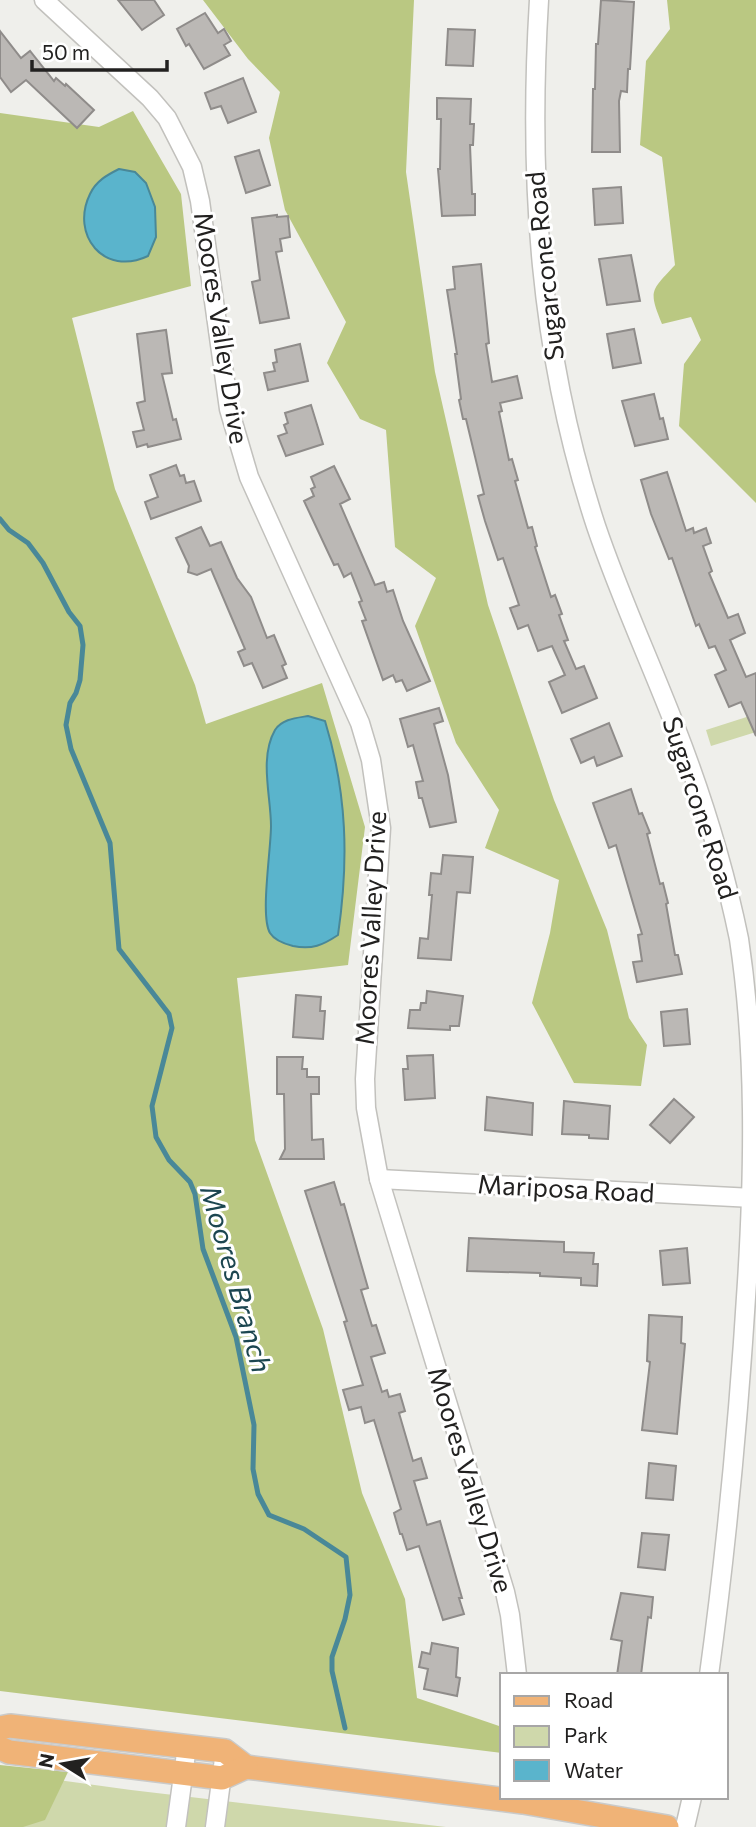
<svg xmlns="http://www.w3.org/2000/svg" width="756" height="1827" font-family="Commissioner,sans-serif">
<rect width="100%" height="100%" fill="#efefeb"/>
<g fill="#cfd8ab">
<path d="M756,714V732L711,746L706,730Z"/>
<path d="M0,1772L131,1790L446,1827H0Z"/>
</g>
<g fill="#bac882">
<path d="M203,0H414L406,172L435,372L488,605L554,800L607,930L629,1018L647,1045L641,1086L574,1083L532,1003L550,933L559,880L485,848L499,810L456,743L415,626L436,578L395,547L386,430L360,419L327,363L346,322L285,210L269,138L280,92L248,59Z"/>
<path d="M667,0H756V503L679,426L684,364L701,340L691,317L662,324C648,290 651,291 675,265L662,157L640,145L646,61L670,29Z"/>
<path d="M133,111L181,194L191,286L72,318L115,489L195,685L206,724L322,683L365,827L348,965L237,978L255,1140L323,1329L362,1493L405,1599L417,1698L502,1727V1753L0,1691V113L99,127Z"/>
<path d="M0,1765L68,1772L45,1820L23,1827H0Z"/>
</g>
<g fill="#5ab4cc" stroke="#498898" stroke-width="2">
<path d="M119,169L135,172L146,183L155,207L156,237L148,256C104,277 70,235 90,194C96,181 107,175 119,169Z"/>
<path d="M308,716L325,721C347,793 349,860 338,935C323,945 312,950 293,946C285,944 275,941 270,933C260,917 271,850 271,826C271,796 259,758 275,730C282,719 296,718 308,716Z"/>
</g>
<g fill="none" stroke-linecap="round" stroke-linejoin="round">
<path stroke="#498898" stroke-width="5" d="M0,519L9,530L28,543L43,563L69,612L80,626L83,645L80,680L76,693L70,703L66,725L71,749L110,843L119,949L169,1014L172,1028L152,1106L156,1137L169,1160L190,1182L195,1194L203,1249L236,1337L254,1425L253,1469L258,1494L269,1515L304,1529L346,1557L350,1595L345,1619L332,1657V1671L345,1728"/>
</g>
<g fill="#bbb8b5" stroke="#8f8c8a" stroke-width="2">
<path d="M118,0H154L164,15L142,30Z"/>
<path d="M601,0L634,2L630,69H628L627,92L621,91L619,101L620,152H592L593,89H595L596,44H598Z"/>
<path d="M205,13L218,33L224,29L231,41L224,45L230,55L204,69L189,44L186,46L177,29Z"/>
<path d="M448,29L475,30L473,66L446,65Z"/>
<path d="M0,31L21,58L30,51L54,81L56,78L65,86L66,84L94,110L77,128L26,80L11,92L0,77Z"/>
<path d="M243,78L256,112L228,123L221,106L211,109L205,93Z"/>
<path d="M437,98L471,99L470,124H474L473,145H470L472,194H475V215L442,216L438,169H440L441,119H437Z"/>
<path d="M259,150L270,185L246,193L235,157Z"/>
<path d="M621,187L623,223L595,225L593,189Z"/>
<path d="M277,215V217L288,216L290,237L280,239L282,251L276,252L289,318L260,323L252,282L260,280L252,218Z"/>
<path d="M631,255L640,301L607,305L599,259Z"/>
<path d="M481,264L489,343L486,344L492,382L517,376L522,398L500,403L502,411L499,412L509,460L512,459L518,480L515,481L528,528L532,527L537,546L535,547L551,597L555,595L562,614L559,615L568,640L564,641L576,669L584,666L597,698L562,713L549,682L565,675L552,646L538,651L528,625L518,629L510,608L519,605L503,558L498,560L485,521L478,496L484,494L466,419H463L459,400L461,399L455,354H457L447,290L455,289L453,267Z"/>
<path d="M634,329L641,363L613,368L607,334Z"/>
<path d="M166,330L172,373L162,374L173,420L176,419L181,439L148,447L147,444L137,447L133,432L144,430L137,403L145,401L137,334Z"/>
<path d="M300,344L308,381L268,390L264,373L275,371L273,363L277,362L275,350Z"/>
<path d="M654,394L660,419L663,418L668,439L635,446L622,401Z"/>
<path d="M311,405L323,444L286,456L278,436L287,433L284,425L288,423L285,413Z"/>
<path d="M176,465L180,476L184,475L186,483L194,481L201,501L151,519L145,502L158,497L150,475Z"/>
<path d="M334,466L350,499L340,504L375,585L384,582L387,592L393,590L403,621L430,681L407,691L402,680L396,682L393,675L383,680L362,621L366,620L359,602L362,601L351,573L344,577L338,564L334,565L304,501L314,496L311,489L315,487L311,477Z"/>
<path d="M667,472L686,531L693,528L694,533L706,528L711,543L703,546L712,571L709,573L728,618L738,614L745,633L730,640L746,677L756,673V736L741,702L729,707L715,675L726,670L715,646L709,648L699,624L696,626L672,558L669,559L651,514L641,480Z"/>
<path d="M201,527L210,546L221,542L237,578L251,597L267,638L274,635L286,664L282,666L287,678L263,688L252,663L244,666L238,652L245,649L211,569L197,575L188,572L189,566L176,538Z"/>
<path d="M439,708L443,721L434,724L448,775L456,822L430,827L422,798H419L416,782L423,781L413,745L408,747L400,719Z"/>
<path d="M609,723L622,756L597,766L594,757L581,763L571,739Z"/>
<path d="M631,789L639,814L642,813L650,833L647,834L660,884L663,883L668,903L666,904L675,955H678L682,974L637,982L633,962L642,961L638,935L642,934L616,845L609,848L593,803Z"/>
<path d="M443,855L473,857L470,893L457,892L451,960L418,958L420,938L428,939L432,895H429L431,873L441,874Z"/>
<path d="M427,991L463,996L459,1026H450V1030L408,1028L410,1010H420L421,1003H426Z"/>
<path d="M296,995L321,997L320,1011H325L323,1039L293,1037Z"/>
<path d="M687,1009L690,1044L664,1046L661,1012Z"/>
<path d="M433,1055L435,1098L405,1100L403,1069H408L407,1056Z"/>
<path d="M277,1057H303L302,1069H307V1077H319V1094H311L312,1140L323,1139L324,1159H280L285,1149L284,1094H277Z"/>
<path d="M487,1097L533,1103L532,1135L485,1130Z"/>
<path d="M674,1099L694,1117L670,1143L650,1125Z"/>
<path d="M564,1101L610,1106L608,1139L589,1138V1135L562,1134Z"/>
<path d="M334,1182L341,1205L344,1204L368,1288L361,1290L372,1326L376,1325L385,1353L371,1357L382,1392L387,1390L389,1397L400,1394L405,1411L399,1413L413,1461L421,1458L427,1478L414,1481L427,1525L440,1521L462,1598H459L464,1614L443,1620L419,1546L407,1550L402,1534H400L394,1513L401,1509L374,1420L365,1423L361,1407L349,1410L343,1390L363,1385L344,1322L347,1321L305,1191Z"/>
<path d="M469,1238L564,1242V1252L594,1253L593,1264H598L597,1286L581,1285V1278L540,1276V1273L467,1271Z"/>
<path d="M687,1248L690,1283L663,1285L660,1251Z"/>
<path d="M649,1315L682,1317L681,1343L685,1344L677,1434L642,1430L650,1362L647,1361Z"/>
<path d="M649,1463L676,1466L673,1500L646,1498Z"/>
<path d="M642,1533L669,1535L665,1570L638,1567Z"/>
<path d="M621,1593L653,1597L651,1618L648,1617L641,1675H617L622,1641L611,1639Z"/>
<path d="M432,1643L458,1648L456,1677L460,1678L457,1696L424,1689L428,1669L419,1667L422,1652L430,1654Z"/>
</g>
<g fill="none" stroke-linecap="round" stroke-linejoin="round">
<g stroke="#c2c1bd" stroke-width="21">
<g id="minor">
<path d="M44,0L150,98L167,118L192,167L200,201L229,409L249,477L360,723L371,760L381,828L365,1079L366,1108L379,1179L505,1592L510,1615L517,1675"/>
<path d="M539,0C528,180 539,353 596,526C619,594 649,659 675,726C702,795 724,866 739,939C756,1052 754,1168 747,1282C739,1413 727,1544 709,1675"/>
<path d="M379,1179L753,1198"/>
<path d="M176,1827L187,1746"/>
<path d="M215,1827L225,1751"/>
<path d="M685,1827L692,1797"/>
</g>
</g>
<g stroke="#cacac9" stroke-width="26">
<g id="major">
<path d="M0,1728L10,1726L225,1751L246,1767L523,1802L667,1827"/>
<path d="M0,1748L9,1752L222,1778L246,1767"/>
</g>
</g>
<use href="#minor" stroke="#fff" stroke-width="18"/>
<use href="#major" stroke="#f0b377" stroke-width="23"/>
</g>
<g text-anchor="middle" stroke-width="6" stroke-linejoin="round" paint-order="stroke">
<g font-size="26" fill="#222120" stroke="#fff">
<text transform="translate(545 266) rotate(-96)" y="9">Sugarcone Road</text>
<text transform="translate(221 328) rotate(81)" y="9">Moores Valley Drive</text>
<text transform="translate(700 808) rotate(72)" y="9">Sugarcone Road</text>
<text transform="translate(371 928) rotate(-87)" y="9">Moores Valley Drive</text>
<text transform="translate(566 1189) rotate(3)" y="9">Mariposa Road</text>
<text transform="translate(470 1480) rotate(73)" y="9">Moores Valley Drive</text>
</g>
<g font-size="28" font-style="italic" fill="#1c4650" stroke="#fff">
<text transform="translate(236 1279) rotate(74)" y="10">Moores Branch</text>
</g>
</g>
<rect x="500" y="1673" width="228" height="126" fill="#ffffff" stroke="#a7a6a6" stroke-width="2"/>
<rect x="514" y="1696" width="35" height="10" fill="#f0b377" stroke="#a7a6a6" stroke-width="2"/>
<text x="564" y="1708" font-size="21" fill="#222120">Road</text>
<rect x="514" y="1726" width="35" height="21" fill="#cfd8ab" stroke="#a7a6a6" stroke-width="2"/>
<text x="564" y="1743" font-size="21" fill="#222120">Park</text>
<rect x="514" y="1760" width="35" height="21" fill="#5ab4cc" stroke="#a7a6a6" stroke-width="2"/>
<text x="564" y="1778" font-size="21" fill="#222120">Water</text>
<g transform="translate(63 1764) rotate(281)" stroke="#ffffff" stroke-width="5" paint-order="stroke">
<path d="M0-5L12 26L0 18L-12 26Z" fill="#222120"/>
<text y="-10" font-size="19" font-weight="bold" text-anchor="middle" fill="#222120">N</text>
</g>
<path d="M32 60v10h135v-10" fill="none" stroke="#222120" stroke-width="3.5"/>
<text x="42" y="60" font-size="21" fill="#222120" stroke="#ffffff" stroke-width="5" paint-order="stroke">50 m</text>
</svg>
